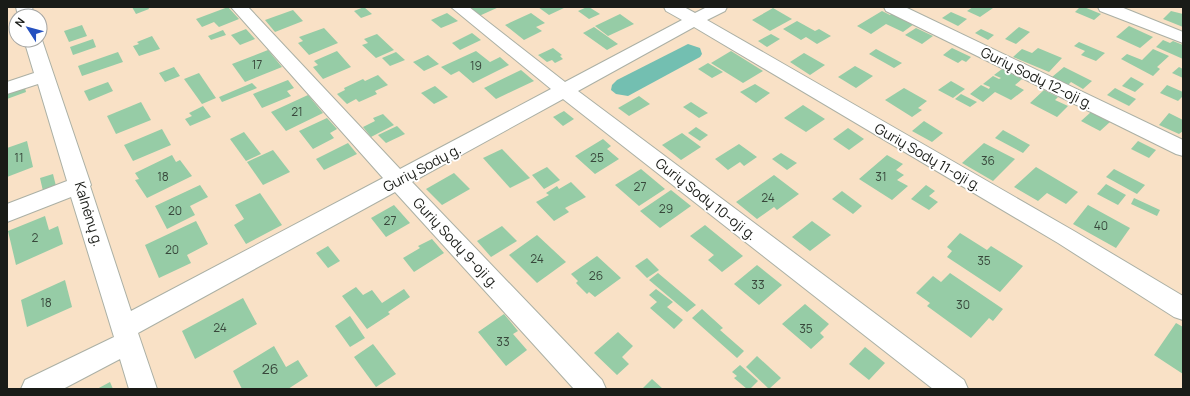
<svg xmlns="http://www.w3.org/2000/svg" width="1190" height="396" font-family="Manrope,sans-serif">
<rect width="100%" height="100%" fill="#f7fcf1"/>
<path fill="#f9e1c6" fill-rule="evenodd" d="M7,7H1183V389H7ZM16,16H40V40H16Z"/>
<path fill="#73bfb1" d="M688,44L700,48L702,54L700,57L628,96L616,94L611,90L612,85L617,80Z"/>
<g fill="#96cca6">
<path d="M132,7H148L149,9L136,14Z"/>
<path d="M228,7L239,19L219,27L214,22L202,27L196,19Z"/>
<path d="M364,7L372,14L361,18L354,11Z"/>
<path d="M469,7H499L479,16Z"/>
<path d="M538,7H566L549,15Z"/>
<path d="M587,7H589L600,14L589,19L578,11Z"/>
<path d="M973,7H992L993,8L980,17L967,11Z"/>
<path d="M1080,7H1084L1101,14L1094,20L1075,12Z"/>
<path d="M773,8L792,19L770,31L752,20Z"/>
<path d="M293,10L303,21L275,32L265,20Z"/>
<path d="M882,11L890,15L892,13L914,24L903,32L886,24L871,34L857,26Z"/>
<path d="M1171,11L1183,14V27L1163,19Z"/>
<path d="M951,12L967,19L958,26L942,18Z"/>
<path d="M447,13L458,21L441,28L431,20Z"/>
<path d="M531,13L545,23L536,27L542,31L524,40L505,25Z"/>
<path d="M620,14L634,24L608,36L595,26Z"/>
<path d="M797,21L815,31L819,29L831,36L817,44L806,37L801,40L783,29Z"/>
<path d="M82,25L87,36L69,42L64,31Z"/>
<path d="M1129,26L1153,37L1140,48L1116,37Z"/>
<path d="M594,27L618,44L607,50L583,33Z"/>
<path d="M1019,27L1030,32L1016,44L1005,39Z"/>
<path d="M324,28L338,43L309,55L298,43L303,41L299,37Z"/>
<path d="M916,28L933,36L922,44L905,35Z"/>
<path d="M246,29L255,39L240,45L231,35Z"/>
<path d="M981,29L994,35L988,40L975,33Z"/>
<path d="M223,30L226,35L211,40L208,36Z"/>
<path d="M472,33L481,40L460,50L452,43Z"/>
<path d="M377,34L394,50L376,58L362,45L368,43L364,39Z"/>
<path d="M771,34L780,39L767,47L758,41Z"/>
<path d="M152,36L160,49L139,56L133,46L139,44L137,42Z"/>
<path d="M93,39L96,47L73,55L70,47Z"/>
<path d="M1163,40L1170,43L1173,41L1183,45V59L1156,47Z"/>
<path d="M1079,42L1105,53L1096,61L1081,55L1085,51L1074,46Z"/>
<path d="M553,48L562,55L560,56L563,59L555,63L552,60L547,62L538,55Z"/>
<path d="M952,48L971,57L966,62L962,60L958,63L943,55Z"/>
<path d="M1038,48L1062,58L1049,72L1013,57L1022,49L1032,53Z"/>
<path d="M876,49L902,63L894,68L869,54Z"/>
<path d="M1153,49L1169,56L1157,67L1160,69L1153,76L1121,59L1127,54L1142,60Z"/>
<path d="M268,50L282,67L245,82L232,64Z"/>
<path d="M337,51L351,67L323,79L313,67L318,65L314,61Z"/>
<path d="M476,51L490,62L500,57L509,65L473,83L459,71L451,75L441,67Z"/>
<path d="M731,51L763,71L743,83L711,63Z"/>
<path d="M118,52L123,62L82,76L78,66Z"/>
<path d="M396,52L405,60L390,66L382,58Z"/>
<path d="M804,53L825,65L810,75L790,62Z"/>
<path d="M428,55L439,64L424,71L413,62Z"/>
<path d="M708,63L723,72L712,78L698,69Z"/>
<path d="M855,66L873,76L856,88L838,77Z"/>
<path d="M174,67L180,76L165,82L159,73Z"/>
<path d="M1064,67L1092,81L1083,89L1071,82L1068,85L1052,77Z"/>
<path d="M1179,67L1183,69V78L1172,73Z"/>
<path d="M1002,69L1022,79L1015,85L1024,90L1011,100L995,92L983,102L970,94L981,85L989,89L990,87L983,84L993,76L999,79L1001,78L994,75Z"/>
<path d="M521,70L534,81L496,99L484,88Z"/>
<path d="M199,73L216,98L202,104L184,79Z"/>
<path d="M378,75L388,85L375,91L377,94L359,102L356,99L347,104L337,94L345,90L344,88L363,79L365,81Z"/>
<path d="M1131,77L1144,84L1135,92L1122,86Z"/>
<path d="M288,80L294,88L287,91L291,96L262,108L253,94Z"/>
<path d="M951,81L965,89L953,98L938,90Z"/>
<path d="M108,82L113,91L89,101L84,91Z"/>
<path d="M252,83L257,88L222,102L219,97Z"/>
<path d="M755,84L770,93L756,103L740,92Z"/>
<path d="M1167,85L1183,92V96L1178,101L1160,93Z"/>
<path d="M435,86L448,97L434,104L421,93Z"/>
<path d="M25,88L26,92L7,99V94Z"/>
<path d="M904,88L927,101L918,108L922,110L912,117L885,100Z"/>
<path d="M1115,88L1136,99L1129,106L1107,95Z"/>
<path d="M1044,90L1058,97L1055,100L1068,106L1057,117L1030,103Z"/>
<path d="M961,94L977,102L970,107L955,99Z"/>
<path d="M308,95L323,113L286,131L271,112Z"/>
<path d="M639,96L650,104L629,116L618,108Z"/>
<path d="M141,102L151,120L116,134L107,116Z"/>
<path d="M691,102L708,113L699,118L683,107Z"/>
<path d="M803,105L825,119L806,132L784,118Z"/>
<path d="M203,106L211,117L190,126L185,119L192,116L189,113Z"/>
<path d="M564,111L574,119L563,126L553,117Z"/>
<path d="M1091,112L1110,122L1100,131L1081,121Z"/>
<path d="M1169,113L1183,120V131L1179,134L1159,125Z"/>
<path d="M383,114L394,125L371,137L363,127L375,121L373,118Z"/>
<path d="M327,118L337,129L330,133L334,138L313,149L299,131Z"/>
<path d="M924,121L943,133L932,142L912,131Z"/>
<path d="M397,126L405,134L386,143L378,135Z"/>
<path d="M696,127L708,135L700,141L688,133Z"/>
<path d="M848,128L864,139L849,150L833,139Z"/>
<path d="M162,129L171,145L133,161L124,145Z"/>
<path d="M1003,130L1030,145L1023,153L995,138Z"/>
<path d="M244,132L261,154L246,161L230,139Z"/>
<path d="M682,133L701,147L681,160L662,145Z"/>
<path d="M603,139L611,146L607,149L619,159L595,174L575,156Z"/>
<path d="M27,141L33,167L7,177V148Z"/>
<path d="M1138,141L1156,150L1149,158L1131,149Z"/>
<path d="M348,143L357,154L324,170L316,159Z"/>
<path d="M984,143L1015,159L993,181L962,163Z"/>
<path d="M739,144L757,157L744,166L740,162L728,170L715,159Z"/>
<path d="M502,149L530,178L510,188L483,158Z"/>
<path d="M273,150L290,172L263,185L247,162Z"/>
<path d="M781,153L797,163L787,170L772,159Z"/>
<path d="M172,155L176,162L180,160L192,176L147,198L135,180L139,179L135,173Z"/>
<path d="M887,155L903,164L896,170L904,175L897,180L908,186L892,200L859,179Z"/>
<path d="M547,167L560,180L544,189L532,175Z"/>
<path d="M1036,167L1078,192L1066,204L1047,193L1038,201L1014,187Z"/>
<path d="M641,169L665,189L639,206L615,185Z"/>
<path d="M1114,169L1145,185L1137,194L1106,177Z"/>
<path d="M454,173L470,189L442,205L426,189Z"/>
<path d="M53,174L56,186L43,191L40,178Z"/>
<path d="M774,175L799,194L777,210L774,207L757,219L736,202Z"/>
<path d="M571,182L586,197L565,208L569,212L554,221L536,202L549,195L546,193L557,186L559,189Z"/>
<path d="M1106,184L1126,195L1118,205L1097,194Z"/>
<path d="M200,185L208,197L190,206L195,215L167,229L155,206Z"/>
<path d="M926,185L935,191L929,196L938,202L929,210L911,199Z"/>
<path d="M671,190L691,206L660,228L640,211Z"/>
<path d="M842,191L862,206L853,214L832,199Z"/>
<path d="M260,193L282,225L246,244L234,225L244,219L235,205Z"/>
<path d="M1134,198L1160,210L1157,216L1131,204Z"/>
<path d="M394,205L410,223L386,237L371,218Z"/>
<path d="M1088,205L1130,228L1116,248L1073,224Z"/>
<path d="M45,216L49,230L58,226L63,244L16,265L8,231Z"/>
<path d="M196,221L208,244L187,255L191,263L159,278L145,245Z"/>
<path d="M812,221L831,235L810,251L792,237Z"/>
<path d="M705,225L743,256L722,272L708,260L714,255L690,236Z"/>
<path d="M502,226L517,241L491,257L477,241Z"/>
<path d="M960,233L987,250L991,246L1023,266L1000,292L947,257L952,251L947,247Z"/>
<path d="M537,235L566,262L537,283L509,255Z"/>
<path d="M432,239L444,253L414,272L403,258L420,248L418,246Z"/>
<path d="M328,246L340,261L328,268L316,253Z"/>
<path d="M597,256L621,278L595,297L589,292L587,294L576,283L578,281L571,274Z"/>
<path d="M647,258L659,270L647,278L635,266Z"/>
<path d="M757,265L782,285L759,305L734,284Z"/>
<path d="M658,273L696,305L687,312L649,280Z"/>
<path d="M950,273L1003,309L993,321L989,318L971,338L927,306L930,303L916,293L933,276L941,282Z"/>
<path d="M65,280L72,307L27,327L21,300Z"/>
<path d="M356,287L363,295L372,290L382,303L404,289L410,297L388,312L390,314L367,329L342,296Z"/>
<path d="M656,289L673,302L667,307L683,320L674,329L650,308L657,302L649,295Z"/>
<path d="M243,298L257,324L195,359L182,331Z"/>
<path d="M805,304L829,324L820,333L824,337L811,349L782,324Z"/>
<path d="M702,309L723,328L720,330L744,351L737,358L692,318Z"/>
<path d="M504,314L518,331L513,334L527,350L506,366L478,332Z"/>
<path d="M350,316L365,338L350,347L335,326Z"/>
<path d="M1176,323L1183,327V374L1154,355Z"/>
<path d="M618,332L633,346L622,357L629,364L617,375L594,353Z"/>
<path d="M373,344L396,374L376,387L354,357Z"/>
<path d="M274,346L286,367L298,360L308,376L288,389H242L233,371Z"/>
<path d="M865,347L885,363L869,380L849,364Z"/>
<path d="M757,356L781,378L769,389L746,367Z"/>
<path d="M740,365L758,381L750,389H747L734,378L737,376L732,372Z"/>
<path d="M652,379L663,389H642Z"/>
<path d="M110,382L113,389H97Z"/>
</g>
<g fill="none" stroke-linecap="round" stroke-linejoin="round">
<g stroke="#abb0a5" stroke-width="2">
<g id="minor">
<path d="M16,7H32L34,16H18Z"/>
<path d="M231,7H248L400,169L551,89L451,7H469L565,82L682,20L666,11L664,7H684L695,13L707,7H727L725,11L707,20L1074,231L1183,296V320L1174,317L1058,243L694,27L578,91L964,380L968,389H933L563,99L412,182L602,380L606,389H574L395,192L138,333L157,389H129L120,359L63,389H21L25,380L114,337L71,197L7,222V204L67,181L38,84L7,94V82L34,73L24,40H40V37L42,40L91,185L90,186L131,311L383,178Z"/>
<path d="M884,7H905L1183,140V156L1176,154L886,11Z"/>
<path d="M1098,7H1121L1183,32V43L1100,11Z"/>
</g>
</g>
<use href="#minor" fill="#fff" fill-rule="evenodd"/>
</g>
<g text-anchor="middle" stroke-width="4" stroke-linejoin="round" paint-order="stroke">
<g font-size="12" fill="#38473b">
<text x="257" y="69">17</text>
<text x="476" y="70">19</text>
<text x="297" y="116">21</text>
<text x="19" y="162">11</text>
<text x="597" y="162">25</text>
<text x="988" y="165">36</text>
<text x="163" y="181">18</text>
<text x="881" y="181">31</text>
<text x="640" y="191">27</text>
<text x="768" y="202">24</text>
<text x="666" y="213">29</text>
<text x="175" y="215">20</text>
<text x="390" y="225">27</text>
<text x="1101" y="230">40</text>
<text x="35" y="242">2</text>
<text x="172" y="254">20</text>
<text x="537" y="263">24</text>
<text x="984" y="265">35</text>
<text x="596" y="280">26</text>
<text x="758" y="289">33</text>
<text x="46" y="307">18</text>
<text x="963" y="309">30</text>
<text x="220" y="332">24</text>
<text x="806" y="333">35</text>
<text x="503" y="346">33</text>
</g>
<g font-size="14" fill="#191b17" stroke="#fff">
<text transform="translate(1037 78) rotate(26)" y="5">Gurių Sodų 12-oji g.</text>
<text transform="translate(928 157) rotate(30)" y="5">Gurių Sodų 11-oji g.</text>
<text transform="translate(422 168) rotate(-28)" y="5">Gurių Sodų g.</text>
<text transform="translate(706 199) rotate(38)" y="5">Gurių Sodų 10-oji g.</text>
<text transform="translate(89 214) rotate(73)" y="5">Kalnėnų g.</text>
<text transform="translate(456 243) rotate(47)" y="5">Gurių Sodų 9-oji g.</text>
</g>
<g font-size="14" fill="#38473b">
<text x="270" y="374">26</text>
</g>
</g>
<rect width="1190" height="396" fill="none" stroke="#191b17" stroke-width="16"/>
<g transform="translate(28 28) rotate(306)"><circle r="19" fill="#ffffff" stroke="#a3a4a2"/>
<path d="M0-3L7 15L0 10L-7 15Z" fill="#2551c0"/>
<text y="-6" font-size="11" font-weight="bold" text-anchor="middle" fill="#191b17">N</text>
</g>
</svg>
